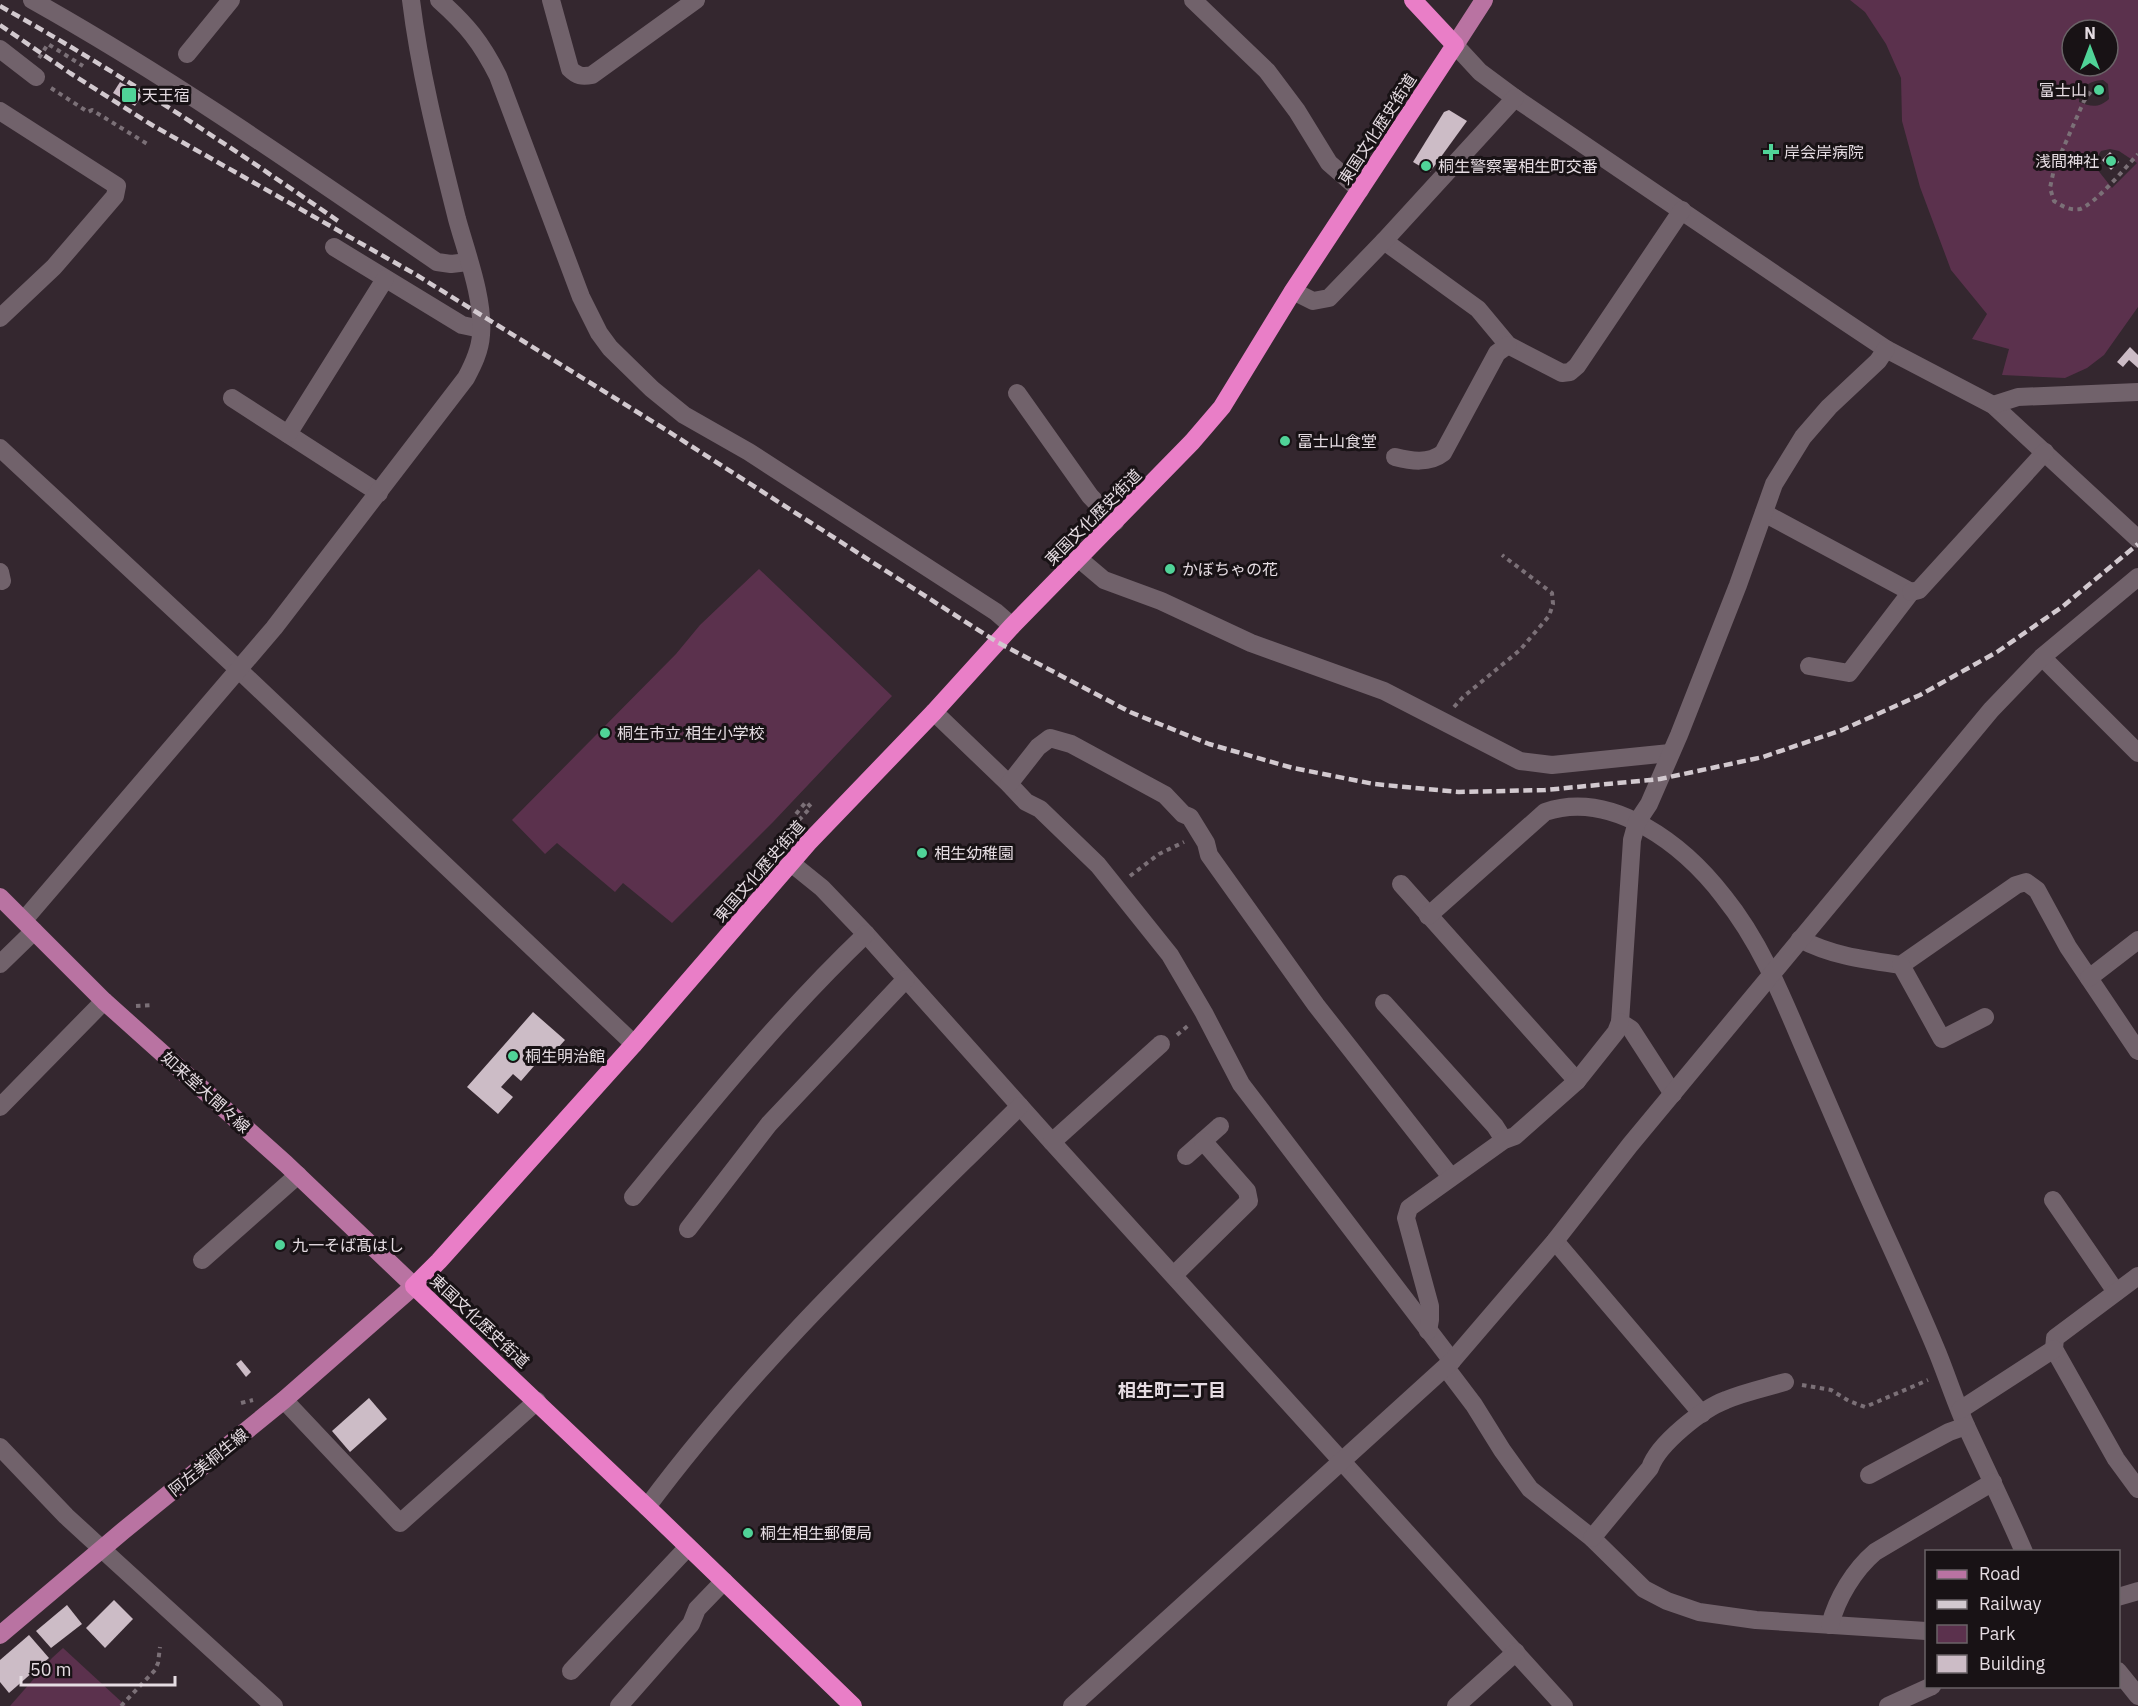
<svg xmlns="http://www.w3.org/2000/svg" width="2138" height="1706" font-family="'IBM Plex Sans','Noto Sans JP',sans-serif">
<rect width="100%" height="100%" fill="#34272f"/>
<g fill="#5b314d" fill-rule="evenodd">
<path d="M1850,0H2138V307L2104,355L2087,368L2065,378L2002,375L2009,349L1972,339L1987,314L1951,270L1920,187L1902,121L1901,78L1886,44L1865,12ZM2072,30H2108V66H2072ZM2103,80L2108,84L2109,99C2099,108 2091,107 2079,102C2079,87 2089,81 2103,80ZM2110,149L2119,151L2137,163L2112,188L2093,164L2101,151Z"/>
<path d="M759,569L892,696L774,821L672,923L623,883L615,892L557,843L545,854L512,820L676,654L700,625Z"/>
<path d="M63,1648L126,1706H10L52,1658Z"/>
</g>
<g fill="#ccbcc6">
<path d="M120,82L142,95L135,106L113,93Z"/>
<path d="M1449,110L1467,121L1430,172L1413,162L1444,112Z"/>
<path d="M2110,152L2119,162L2111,170L2102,160Z"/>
<path d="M2130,347L2138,355V368L2129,360L2123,367L2117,362Z"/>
<path d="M533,1012L565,1040L548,1059L538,1050L528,1061L534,1066L521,1081L513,1074L501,1087L513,1097L498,1114L467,1087Z"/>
<path d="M241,1360L251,1372L246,1377L236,1364Z"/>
<path d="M369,1398L387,1419L350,1452L332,1431Z"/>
<path d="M114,1600L133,1619L105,1648L86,1628Z"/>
<path d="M67,1605L82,1624L51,1648L36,1631Z"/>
<path d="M29,1635L49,1658L9,1693L0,1682V1660Z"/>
</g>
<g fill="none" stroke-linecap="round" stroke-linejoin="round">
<g stroke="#7b7077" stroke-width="4" stroke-dasharray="4.5 4.5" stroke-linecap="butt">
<path d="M39,58L48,44L83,66"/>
<path d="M51,88L88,112L92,110L149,145"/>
<path d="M2099,90L2091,91L2084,101L2054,169L2050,188L2054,201C2062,206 2070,211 2080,209C2094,205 2127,166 2138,154"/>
<path d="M1454,707L1463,697L1520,650L1549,616L1553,604L1552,593L1502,555"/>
<path d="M796,814L806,802L811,807L799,820L802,822"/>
<path d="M1130,876L1159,854L1184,842"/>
<path d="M136,1006L153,1005"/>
<path d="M1177,1035L1190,1024"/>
<path d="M1802,1385L1831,1390L1849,1401L1865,1407L1928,1380"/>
<path d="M241,1403L253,1400"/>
<path d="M121,1706L155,1670L158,1663L160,1647"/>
</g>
<g stroke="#71626b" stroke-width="18">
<path d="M32,0C173,79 304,171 437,262L451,264L468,262"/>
<path d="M439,0C467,25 481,42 498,76L581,297L599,333L610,348L652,389L684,415L749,452L996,612L1012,626"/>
<path d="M551,0L570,69C577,76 582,77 592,75L696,0"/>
<path d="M1193,0L1267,71L1297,111L1329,163L1360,190"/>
<path d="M1455,45L1480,72L1515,98L1841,319L1886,349L1993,405L2138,539"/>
<path d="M0,49L36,77"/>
<path d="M187,54L231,0"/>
<path d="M0,111L117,186L115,196L54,267L0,318"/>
<path d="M1384,241L1478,309L1508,345L1562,373L1570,372L1577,366L1682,210"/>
<path d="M334,247L462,325L481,329"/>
<path d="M1293,291L1313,301L1329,298L1384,241L1515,98"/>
<path d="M1017,393L1090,496L1115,522"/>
<path d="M232,398L379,493"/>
<path d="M1993,405L2018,397L2138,392"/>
<path d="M288,434L385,279"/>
<path d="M0,448L239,670L634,1044"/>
<path d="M1395,457C1411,461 1429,464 1443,453L1497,353L1508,345"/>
<path d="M1764,513L1911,592L1849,673L1809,666"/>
<path d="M1078,558L1104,580L1161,601L1251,643L1384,691L1520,761L1552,765L1670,753"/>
<path d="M0,572L2,581"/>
<path d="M1911,592L1919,590L2045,452"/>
<path d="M2042,657L2138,753"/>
<path d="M934,712L1009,784L1026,802L1040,809L1098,865L1170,955L1204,1013L1241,1084L1452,1361"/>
<path d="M1009,784L1038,747L1050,738L1071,744L1165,795L1183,814L1190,817L1206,843L1209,855L1316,1005L1451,1177"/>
<path d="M791,863L822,888L866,934L1052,1142L1564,1706"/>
<path d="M1401,884L1577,1081"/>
<path d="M1428,916L1545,812C1613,789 1685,846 1724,897C1758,939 1780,991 1801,1041C1818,1080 1834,1118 1851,1157C1879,1223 1911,1288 1938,1354C1948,1379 1956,1404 1967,1428C1986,1469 2006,1510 2024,1552"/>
<path d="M24,920L274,628L466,378C473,365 480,351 481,335C484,299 467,255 457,219C439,147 420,74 411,0"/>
<path d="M1800,939C1832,956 1866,960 1901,965L2016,885L2026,882L2037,890L2068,947L2138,1051"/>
<path d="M0,964L34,931"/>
<path d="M1901,965L1942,1039L1985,1017"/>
<path d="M2089,978L2138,940"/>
<path d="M1384,1003L1495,1126L1504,1140"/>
<path d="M1673,1094L1631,1029L1620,1022L1632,840L1637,822L1649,804L1679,735L1738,585L1774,484L1803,437L1829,407L1878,361L1886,349"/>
<path d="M0,1107L104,1001"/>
<path d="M1052,1142L1161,1044"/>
<path d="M1186,1156L1220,1126"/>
<path d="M633,1197C707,1106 782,1014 866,934"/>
<path d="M2053,1200L2116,1292"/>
<path d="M688,1229L769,1124L906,979"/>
<path d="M1555,1241L1702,1414"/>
<path d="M202,1260L298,1175"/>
<path d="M1174,1275L1249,1201L1247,1191L1203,1141"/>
<path d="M2138,1276L2055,1338L2054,1349L2116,1459L2138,1489"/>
<path d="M1428,1331L1430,1320V1306L1406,1218L1409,1208L1504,1140L1515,1136L1577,1081L1616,1032L1620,1022"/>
<path d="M1446,1368L1474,1405L1502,1450L1530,1489L1592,1538L1644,1589L1667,1601L1699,1612L1756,1620L1926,1631"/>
<path d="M284,1400L400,1523L537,1401"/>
<path d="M1960,1410L2054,1349"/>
<path d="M0,1447L66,1516L116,1562L274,1706"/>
<path d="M1869,1475L1949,1432L1966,1426"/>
<path d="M647,1507C756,1360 890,1235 1020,1106"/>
<path d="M1592,1538L1650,1468C1658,1444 1702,1409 1726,1400C1745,1392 1765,1388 1785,1382"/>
<path d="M2118,1597L2138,1591"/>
<path d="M1830,1625C1837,1598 1854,1570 1875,1552L1993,1482"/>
<path d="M571,1671L688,1547"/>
<path d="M2118,1671L2138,1696"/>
<path d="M619,1706L691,1624L697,1609L724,1581"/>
<path d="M1072,1706L1452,1361L1555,1241L1630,1145L1991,710L2042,657L2138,577"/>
<path d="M1456,1706L1516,1652"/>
<path d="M1888,1706L1932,1686"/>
</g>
<g stroke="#b973a2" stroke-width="18">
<path d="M1455,45L1484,0"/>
<path d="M0,897L104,1001L286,1164L414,1286L284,1400L123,1531L0,1635"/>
</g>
<path stroke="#e97ec7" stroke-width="18" d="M853,1706L647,1507L414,1286L439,1261L634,1044L808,843L934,712L1012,626L1192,442L1222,407L1293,291L1455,45L1413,0"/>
<g stroke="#d2c9cf" stroke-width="4.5" stroke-dasharray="9 4.5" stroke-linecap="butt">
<path d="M0,6C118,72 230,146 341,223"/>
<path d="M0,25L70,73L152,125L415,274L663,428L997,642L1130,712L1209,744L1293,768L1374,784L1459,792L1545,790L1660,779L1763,757L1842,730L1920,695L1997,652L2062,607L2138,544"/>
</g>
</g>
<g fill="#50d398" stroke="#181215" stroke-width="2">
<circle cx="2099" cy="90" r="6"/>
<rect x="121" y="87" width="16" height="16" rx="3"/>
<path d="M1768 143h6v6h6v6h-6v6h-6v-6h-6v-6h6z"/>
<circle cx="2111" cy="161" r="6"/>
<circle cx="1426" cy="166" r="6"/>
<circle cx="1285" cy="441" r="6"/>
<circle cx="1170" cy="569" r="6"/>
<circle cx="605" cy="733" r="6"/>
<circle cx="922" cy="853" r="6"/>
<circle cx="513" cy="1056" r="6"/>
<circle cx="280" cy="1245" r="6"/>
<circle cx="748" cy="1533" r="6"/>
</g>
<g text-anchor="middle" stroke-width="6" stroke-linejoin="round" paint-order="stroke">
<g font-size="16" fill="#e5dce2" stroke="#181215" text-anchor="start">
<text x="2087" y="96" text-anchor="end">富士山</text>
<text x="142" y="101">天王宿</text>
<text x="1784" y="158">岸会岸病院</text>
<text x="2099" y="167" text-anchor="end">浅間神社</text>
<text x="1438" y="172">桐生警察署相生町交番</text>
<text x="1297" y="447">冨士山食堂</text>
<text x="1182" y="575">かぼちゃの花</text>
<text x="617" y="739">桐生市立 相生小学校</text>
<text x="934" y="859">相生幼稚園</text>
<text x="525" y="1062">桐生明治館</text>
<text x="292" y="1251">九一そば髙はし</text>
<text x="760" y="1539">桐生相生郵便局</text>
</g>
<g font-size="16" fill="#e5dce2" stroke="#181215">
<text transform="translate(1377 129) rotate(-57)" y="6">東国文化歴史街道</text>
<text transform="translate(1093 517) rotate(-45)" y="6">東国文化歴史街道</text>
<text transform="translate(759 871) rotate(-49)" y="6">東国文化歴史街道</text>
<text transform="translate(206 1092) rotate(42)" y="6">如来堂大間々線</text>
<text transform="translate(480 1321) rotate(43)" y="6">東国文化歴史街道</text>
<text transform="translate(208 1462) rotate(-39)" y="6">阿左美桐生線</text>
</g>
<g font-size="18" font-weight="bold" fill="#e5dce2" stroke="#181215">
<text x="1172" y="1397">相生町二丁目</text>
</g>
</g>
<rect x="1925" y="1550" width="195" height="138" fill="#181215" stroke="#6a6367" stroke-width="1.5"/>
<rect x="1937" y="1570" width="30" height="9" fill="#b973a2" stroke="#6a6367" stroke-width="1.5"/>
<text x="1979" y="1580" font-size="18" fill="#e5dce2">Road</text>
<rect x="1937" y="1600" width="30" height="9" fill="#d2c9cf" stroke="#6a6367" stroke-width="1.5"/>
<text x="1979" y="1610" font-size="18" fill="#e5dce2">Railway</text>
<rect x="1937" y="1625" width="30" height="18" fill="#5b314d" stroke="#6a6367" stroke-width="1.5"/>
<text x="1979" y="1640" font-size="18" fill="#e5dce2">Park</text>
<rect x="1937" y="1655" width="30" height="18" fill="#ccbcc6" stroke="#6a6367" stroke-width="1.5"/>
<text x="1979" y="1670" font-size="18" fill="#e5dce2">Building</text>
<g transform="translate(2090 48)"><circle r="28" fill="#181215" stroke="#6a6367" stroke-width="1.5"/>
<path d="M0-4.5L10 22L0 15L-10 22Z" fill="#50d398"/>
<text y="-9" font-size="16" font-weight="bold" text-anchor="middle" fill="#e5dce2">N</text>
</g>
<path d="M21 1676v9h154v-9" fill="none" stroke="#e5dce2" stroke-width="3"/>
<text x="30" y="1676" font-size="18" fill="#e5dce2" stroke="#181215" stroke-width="4.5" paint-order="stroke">50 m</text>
</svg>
